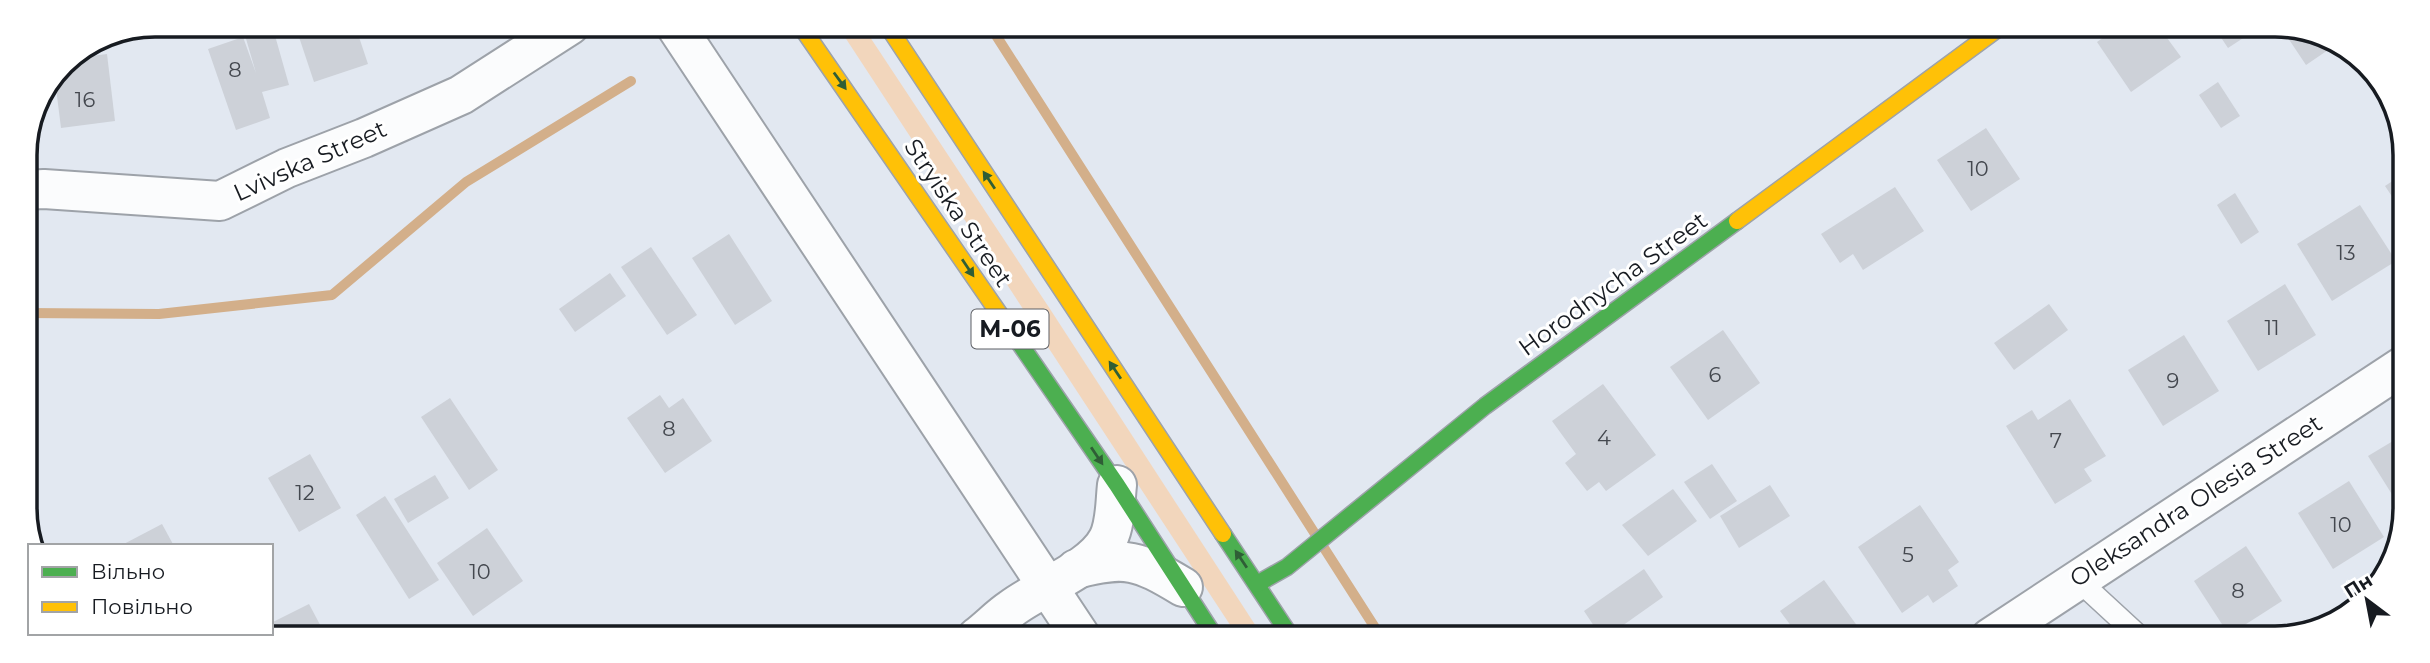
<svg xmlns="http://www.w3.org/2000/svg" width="2430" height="663" font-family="Montserrat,sans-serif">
<rect width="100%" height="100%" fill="#e2e8f1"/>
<path fill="#f2d6bc" d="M837,25H862L1050,309L1263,637H1238Z"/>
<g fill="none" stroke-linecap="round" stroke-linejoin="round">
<g stroke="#d3af8a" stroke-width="10">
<path d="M990,26L1381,637"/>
<path d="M26,313L159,314L332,295L466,182L631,81"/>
</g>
</g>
<g fill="#cdd1d8">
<path d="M155,24L158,25L160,32L107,42L106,34Z"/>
<path d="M242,25H272L289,85L262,92L270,118L236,130L208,49L243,37L256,73Z"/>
<path d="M295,25H355L368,64L314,82Z"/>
<path d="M2118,27H2159L2181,57L2131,92L2097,42Z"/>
<path d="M2214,27H2260L2228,48Z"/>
<path d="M2297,27L2326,40L2331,48L2306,65L2286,35Z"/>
<path d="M107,54L115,121L61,128L55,80L63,62L68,59Z"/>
<path d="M2218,82L2240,116L2221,128L2199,95Z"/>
<path d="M1986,128L2020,179L1971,211L1937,160Z"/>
<path d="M2403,174V213L2385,186Z"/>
<path d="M1895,187L1924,231L1863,270L1853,254L1840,263L1821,234Z"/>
<path d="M2235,193L2259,232L2241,244L2217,205Z"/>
<path d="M2360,205L2396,261L2332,301L2297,244Z"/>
<path d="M729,234L772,301L735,325L692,258Z"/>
<path d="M651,247L697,315L667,335L621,267Z"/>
<path d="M610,273L626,296L575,332L559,309Z"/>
<path d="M2285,284L2316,335L2258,371L2227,321Z"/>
<path d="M2049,304L2068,330L2014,370L1994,343Z"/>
<path d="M1723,330L1760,383L1708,420L1670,367Z"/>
<path d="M2184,335L2219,391L2163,426L2128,370Z"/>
<path d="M1603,384L1656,455L1606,491L1599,482L1587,491L1565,463L1576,454L1552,421Z"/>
<path d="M660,395L669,408L683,398L712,441L665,473L627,418Z"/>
<path d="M450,398L498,470L469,490L421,417Z"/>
<path d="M2070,399L2106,456L2084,469L2092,481L2055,504L2006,426L2032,410L2038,420Z"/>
<path d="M2403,435V512L2368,456Z"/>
<path d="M310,454L341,508L299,532L268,478Z"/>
<path d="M1712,464L1737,501L1710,519L1684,482Z"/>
<path d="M435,475L449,498L408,523L394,499Z"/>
<path d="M2349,481L2384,537L2333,569L2298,513Z"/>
<path d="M1770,485L1790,516L1739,548L1720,516Z"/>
<path d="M1673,489L1697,521L1648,556L1622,525Z"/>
<path d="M385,496L439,580L409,599L356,515Z"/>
<path d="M1920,505L1959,562L1948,570L1958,586L1933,603L1928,595L1902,613L1858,547Z"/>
<path d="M162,524L174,546H120Z"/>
<path d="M487,528L523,581L473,616L437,563Z"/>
<path d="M2246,546L2282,601L2229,635L2194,581Z"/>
<path d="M1644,569L1663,597L1605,638L1596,628L1601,638L1575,637L1594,626L1584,611Z"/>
<path d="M1824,580L1858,627L1843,638H1800L1780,611Z"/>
<path d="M309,604L326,636H255L254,633H271V623Z"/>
<path d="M208,633H246L247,636H210Z"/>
</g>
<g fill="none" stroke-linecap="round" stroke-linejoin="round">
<g stroke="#9da2a9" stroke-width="24">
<path id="lane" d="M2077,579L2141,638"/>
</g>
<g stroke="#9da2a9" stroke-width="42">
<g id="street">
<path d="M675,25L1081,637"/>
<path d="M25,190L44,189L220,201L287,168L364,138L461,95L570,25"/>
<path d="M1076,569C1127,556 1138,560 1183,587"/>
<path d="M977,637C989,628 999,617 1011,609C1038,588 1092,570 1108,539C1116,523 1115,502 1117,485"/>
<path d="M1990,638L2403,366"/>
</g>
</g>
<g stroke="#9da2a9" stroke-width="19">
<g id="fast">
<path d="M1007,325L1117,485L1215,637"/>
<path d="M1223,534L1291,637"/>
<path d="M1257,584L1287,567L1485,406L1737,221"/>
</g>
</g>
<g stroke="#9da2a9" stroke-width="19">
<g id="slow">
<path d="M800,25L1007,325"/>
<path d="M887,25L1223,534"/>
<path d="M1737,221L2000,27"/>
</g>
</g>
<use href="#lane" stroke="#fbfcfd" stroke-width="21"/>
<use href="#street" stroke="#fbfcfd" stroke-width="38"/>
<use href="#fast" stroke="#4caf50" stroke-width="16"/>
<use href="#slow" stroke="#ffc107" stroke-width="16"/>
</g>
<defs><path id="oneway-solid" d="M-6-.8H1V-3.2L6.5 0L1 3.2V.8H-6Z" transform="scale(1.75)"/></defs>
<g fill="#2f5e36">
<use href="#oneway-solid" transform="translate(840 81) rotate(54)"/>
<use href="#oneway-solid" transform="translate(989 180) rotate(-124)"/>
<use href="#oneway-solid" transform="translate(968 268) rotate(56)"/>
<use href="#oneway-solid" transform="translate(1115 370) rotate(-124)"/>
<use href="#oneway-solid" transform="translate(1097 456) rotate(56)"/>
<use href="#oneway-solid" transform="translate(1241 559) rotate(-124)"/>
</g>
<g text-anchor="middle" stroke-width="6" stroke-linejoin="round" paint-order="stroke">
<g font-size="21" fill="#44484f">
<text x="235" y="77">8</text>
<text x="85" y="107">16</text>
<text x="1978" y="176">10</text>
<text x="2346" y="260">13</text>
<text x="2272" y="335">11</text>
<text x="1715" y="382">6</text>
<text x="2173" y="388">9</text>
<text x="669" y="436">8</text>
<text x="1604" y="445">4</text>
<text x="2056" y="448">7</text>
<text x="305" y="500">12</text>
<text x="2341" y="532">10</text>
<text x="1908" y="562">5</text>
<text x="480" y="579">10</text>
<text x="2238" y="598">8</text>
</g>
<rect fill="#fff" stroke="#5d5f64" stroke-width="2" x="971.5" y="309.5" width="77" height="39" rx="5"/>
<g font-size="23" font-weight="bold" fill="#171b21">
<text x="1010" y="337">М-06</text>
</g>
<g font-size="24" fill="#171b21" stroke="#fff">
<text transform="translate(310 161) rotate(-24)" y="8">Lvivska Street</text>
<text transform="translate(958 213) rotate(56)" y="8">Stryiska Street</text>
<text transform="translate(1613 284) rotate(-36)" y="8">Horodnycha Street</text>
<text transform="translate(2196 501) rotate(-33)" y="8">Oleksandra Olesia Street</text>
</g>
</g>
<path d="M0 0H2430V663H0ZM155 37H2275A118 118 0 0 1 2393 155V508A118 118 0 0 1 2275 626H155A118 118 0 0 1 37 508V155A118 118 0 0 1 155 37Z" fill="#fff" fill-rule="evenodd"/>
<path fill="none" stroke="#171b21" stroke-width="3.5" d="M155 37H2275A118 118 0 0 1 2393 155V508A118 118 0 0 1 2275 626H155A118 118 0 0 1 37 508V155A118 118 0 0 1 155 37Z"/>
<rect x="28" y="544" width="245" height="91" fill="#ffffff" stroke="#a2a4a6" stroke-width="2"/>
<rect x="42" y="567" width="35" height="10" fill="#4caf50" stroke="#a2a4a6" stroke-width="2"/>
<text x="91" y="579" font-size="21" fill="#171b21">Вільно</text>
<rect x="42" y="602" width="35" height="10" fill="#ffc107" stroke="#a2a4a6" stroke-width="2"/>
<text x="91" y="614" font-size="21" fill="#171b21">Повільно</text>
<g transform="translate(2367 600) rotate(328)" stroke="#ffffff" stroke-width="5" paint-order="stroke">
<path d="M0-5L12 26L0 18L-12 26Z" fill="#171b21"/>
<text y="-10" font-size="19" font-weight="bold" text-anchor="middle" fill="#171b21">Пн</text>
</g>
</svg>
